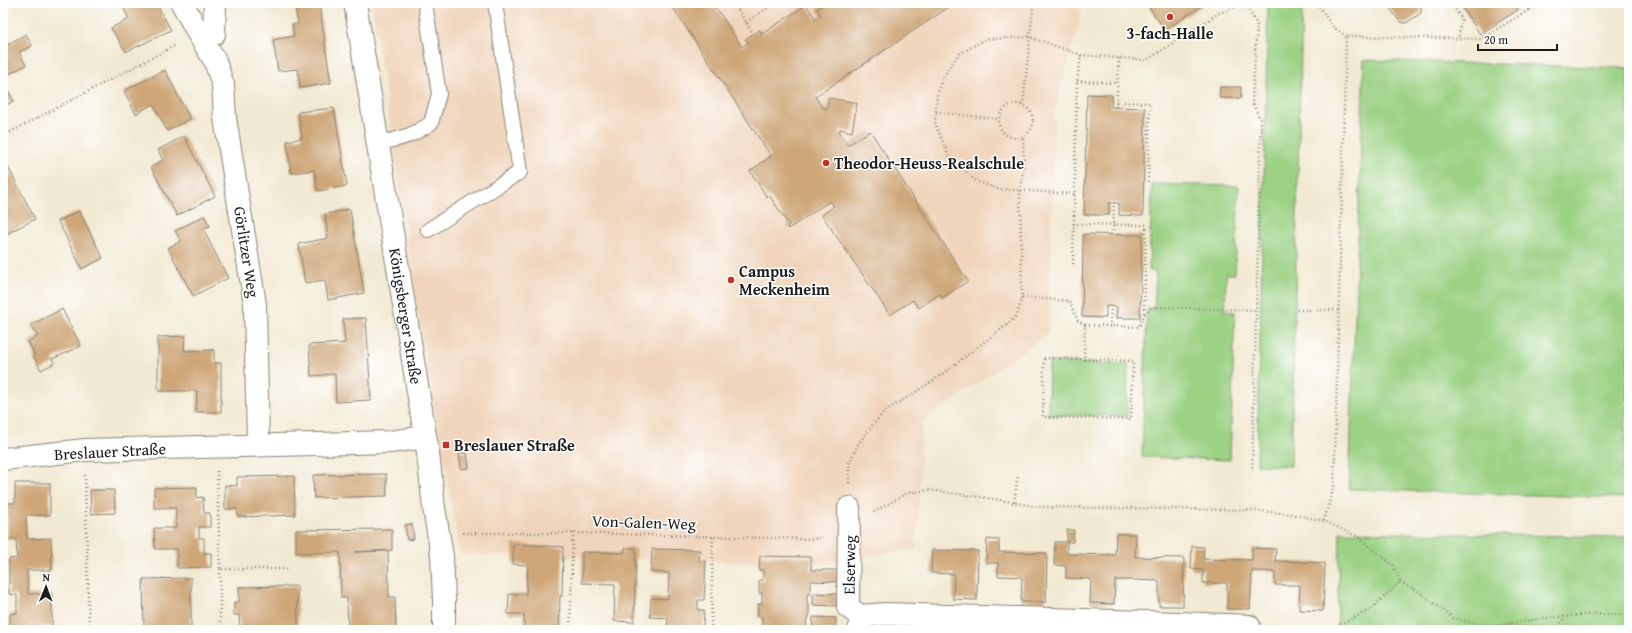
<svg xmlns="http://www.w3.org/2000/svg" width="1632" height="633" font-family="'Gentium Book Plus',serif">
<rect width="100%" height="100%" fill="#fff"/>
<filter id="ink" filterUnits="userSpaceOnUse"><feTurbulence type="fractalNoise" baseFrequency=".025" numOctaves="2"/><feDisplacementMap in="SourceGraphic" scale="8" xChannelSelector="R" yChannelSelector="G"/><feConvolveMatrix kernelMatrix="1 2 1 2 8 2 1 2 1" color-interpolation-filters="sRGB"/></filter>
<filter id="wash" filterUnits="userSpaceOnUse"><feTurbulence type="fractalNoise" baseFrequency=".012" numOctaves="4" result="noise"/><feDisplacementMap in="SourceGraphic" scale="16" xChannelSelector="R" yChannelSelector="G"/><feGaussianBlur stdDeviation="0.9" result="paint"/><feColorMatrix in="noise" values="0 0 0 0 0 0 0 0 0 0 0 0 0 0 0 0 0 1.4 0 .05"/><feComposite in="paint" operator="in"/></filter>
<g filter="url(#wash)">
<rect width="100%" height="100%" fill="#f1e9d1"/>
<path fill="#f0d5bc" d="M372,3H1076L1082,13L1055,109L1048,334L921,422L920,485L916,549L815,564L460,554L420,326Z"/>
<g fill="#9bd284" stroke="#5c7750">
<path d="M1268,4L1302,5L1291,466L1257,465Z"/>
<path d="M1364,60L1629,68V332L1623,498L1349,489Z"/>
<path d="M1152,184L1239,186L1235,274H1226L1225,311L1235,312L1230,460L1142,457L1147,309H1154L1156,271H1149Z"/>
<path d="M1049,362L1128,364L1127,416L1048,415Z"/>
<path d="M1340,532L1629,537V630H1337Z"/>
</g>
<g id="blocks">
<g fill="#cea677">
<path d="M121,3H156L171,30L126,52L111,28L129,19Z"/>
<path d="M670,3H713L742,47L748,43L745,39L753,34L760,30L762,34L806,5L816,19L821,16L817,9L826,3H955L815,97L823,108L827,109L829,98L857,103L852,132L840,129L839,133L848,145L870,131L968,281L942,298L940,294L919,308L913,300L890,315L822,215L834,206L830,201L788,229L787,227L789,225L769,195L767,197L750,171L771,156Z"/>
<path d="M1146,3H1206L1165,30Z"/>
<path d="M1390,3H1419L1421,6V13L1406,23L1400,22L1389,7Z"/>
<path d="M1459,3H1514L1518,10L1480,34Z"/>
<path d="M319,4L331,83L300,88L298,69L278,71L273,40L294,36L292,24H298L295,7Z"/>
<path d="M26,34L32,46L19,52L26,65L5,76L3,72V47Z"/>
<path d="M165,70L190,119L167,131L153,104L136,114L124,91Z"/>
<path d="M3,81L14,101L3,107Z"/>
<path d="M1220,87H1241V98H1219Z"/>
<path d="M1087,94L1112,95L1111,107L1145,108L1143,216L1119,215V203H1109V215H1084Z"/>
<path d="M334,108L347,186L318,191L314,170L291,173L287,141L302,138L298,112Z"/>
<path d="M184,136L215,196L177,216L151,167L163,160L158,150Z"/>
<path d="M7,165L35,219L6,234L3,229V167Z"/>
<path d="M350,209L364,293L328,300L325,280L305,283L299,244L328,238L325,214Z"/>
<path d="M79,211L103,258L82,269L58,221Z"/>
<path d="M204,216L210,226L203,229L228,278L193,296L168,248L181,241L175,231Z"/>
<path d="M1083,234L1142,235L1140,318H1116L1117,307L1106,306V318L1082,317Z"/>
<path d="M62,309L81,346L52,359L55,363L41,370L33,356L35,354L28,342L38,336L31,325Z"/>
<path d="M366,318L371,400L336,402L335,374L311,376L309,345L345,343L343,319Z"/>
<path d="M185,336L184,351L214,350V363H221V412H196L197,391H158V337Z"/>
<path d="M459,453H467L469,468L461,469Z"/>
<path d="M386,474L387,496L314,498L313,475Z"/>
<path d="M294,476L295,515L238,517L237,509H225V485L237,486V477Z"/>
<path d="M15,483H50V515H26L27,539L51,538L52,570H27L28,594H52V626H28V630H10V614L17,613V595L9,594V559L17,558L16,539H8V503H15Z"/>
<path d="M197,487V498L203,497L204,513H210V527H199V538H204V553H211V567L177,568V549H155L154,528H176V508H154V488Z"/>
<path d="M90,490H114L115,513L91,514Z"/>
<path d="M412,524L414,539L407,540L405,525Z"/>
<path d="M392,529V550L355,552L388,551L389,597H395L396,630H348L347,598H341L340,552L296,553V530Z"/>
<path d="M1067,530H1074L1073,542H1067Z"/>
<path d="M1116,534H1136L1135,557L1184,558L1183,606H1159V581L1135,580H1115L1114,604L1090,603L1091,579L1066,578V566L1054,565L1055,542H1067V554L1115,555Z"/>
<path d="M987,539L999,540V552L1047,553L1046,602H1021L1022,577L998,576V563H986Z"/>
<path d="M513,544L563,547L562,596H560L559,630H524V614H508L509,594H526L528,565L513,564Z"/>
<path d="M1192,546L1204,547L1203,559L1252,560V548L1276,549L1275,561L1325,563L1323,611L1299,610L1300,585H1275V572L1263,571H1252L1250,609H1227V583H1203V570L1191,569Z"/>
<path d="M625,548H636L634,622L614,621L615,584L582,583V552L624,553Z"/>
<path d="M652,549L700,550L699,561H706L704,600H698V610H704L703,630H667L668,618L650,617L651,598L668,599L669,573L651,572Z"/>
<path d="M932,550L978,551L977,600L953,599L954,574L931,573Z"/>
<path d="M760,556L811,557V570H839V582L810,581V594H807V605H809V618H807L806,629H812V630H767V627H762V617H758V604H762V593H759V580H763V570H759Z"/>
<path d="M191,578V630H144L143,579Z"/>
<path d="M297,586L298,627L240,628L239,615H234V602H239V587Z"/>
<path d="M813,593L838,594V606L813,605Z"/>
<path d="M813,617L836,618V630H812Z"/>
</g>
</g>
</g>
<g filter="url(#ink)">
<use href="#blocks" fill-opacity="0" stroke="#868276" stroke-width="1"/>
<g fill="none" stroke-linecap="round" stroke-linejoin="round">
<g stroke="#868276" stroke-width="16">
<g id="lane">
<path d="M378,143C401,139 412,136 431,123L439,94L425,3"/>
<path d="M428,230L520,172L495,3"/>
</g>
</g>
<g stroke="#868276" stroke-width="24">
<g id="street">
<path d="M182,3L198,33"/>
<path d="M215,3L214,34L198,33L215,61L223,85L225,118L255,304L258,445"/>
<path d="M3,459L85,450L390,442L425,437"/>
<path d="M849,508L848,607L860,616V629"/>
<path d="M860,616L885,614L1179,623"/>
<path d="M1179,630V623L1249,626V630"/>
</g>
</g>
<g stroke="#868276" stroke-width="24">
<path id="secondary" d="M355,3L428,453L434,508L442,556L444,599V630"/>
</g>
<g stroke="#868276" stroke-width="2.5" stroke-dasharray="1 3" stroke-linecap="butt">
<path d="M734,3L753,34"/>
<path d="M1317,3L1332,26L1346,36"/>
<path d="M1451,3L1462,19L1458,38"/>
<path d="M1523,3L1529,11"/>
<path d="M1245,4L1257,24L1252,102L1261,121L1252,471"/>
<path d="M746,22L776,3"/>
<path d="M1077,81L1117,83"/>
<path d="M1116,102L1150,103L1148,183"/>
<circle cx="1016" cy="121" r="17"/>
<path d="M1023,105L1033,8L1032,3"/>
<path d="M1116,107L1119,58"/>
<path d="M936,112L998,119"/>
<path d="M3,136L176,45"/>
<path d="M1074,194L998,189L976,181L949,156L935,124L937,95L941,82L949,67L959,54L986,39L1030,37L1081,55L1147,60L1219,13L1247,3"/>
<path d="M1073,224L1146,225L1144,315"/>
<path d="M1113,235L1114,203"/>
<path d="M1073,264L1077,81L1081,55"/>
<path d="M1022,297L1069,301L1078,321L1085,325L1084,359"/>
<path d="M1297,310H1339"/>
<path d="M1085,325L1139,327L1144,315L1152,307L1256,310"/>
<path d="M1110,327L1111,306"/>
<path d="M1044,358L1133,361L1131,419L1043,417Z"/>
<path d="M1624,463L1629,464"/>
<path d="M217,471L220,569H288"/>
<path d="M85,475L89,630"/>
<path d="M849,483V463L857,446L866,433L884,412L933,381L1008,324L1017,315L1022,297L1020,191L1024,168L1023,137"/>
<path d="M1014,502L1018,475"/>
<path d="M874,512L907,493L929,490L988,498L1039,507L1251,510L1291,514L1324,521L1358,537L1393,565L1400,582L1370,610L1330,629L1274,627"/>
<path d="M1324,521L1334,486L1346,36L1481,39L1540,3"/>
<path d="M463,533H573L814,539L823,537"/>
<path d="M220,569V630"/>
<path d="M1400,582L1418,591L1453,618L1473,623L1495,626L1544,618L1595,614L1629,615"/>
<path d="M570,630L573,533"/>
<path d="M711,630L713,536"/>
<path d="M1556,630L1564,618"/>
</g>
<use href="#lane" stroke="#fff" stroke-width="14"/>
<use href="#street" stroke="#fff" stroke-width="22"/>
<use href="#secondary" stroke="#fff" stroke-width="22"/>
</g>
</g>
<g fill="#c8321e" stroke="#fff" stroke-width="1.5">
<circle cx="1170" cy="17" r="4"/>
<circle cx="826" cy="163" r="4"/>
<circle cx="731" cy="280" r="4"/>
<rect x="442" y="441" width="8" height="8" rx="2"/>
</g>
<g text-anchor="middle" stroke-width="3" stroke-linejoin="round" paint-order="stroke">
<g font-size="16" font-weight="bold" fill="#1c1c1c" stroke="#fff" text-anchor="start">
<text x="1170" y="39" text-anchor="middle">3-fach-Halle</text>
<text x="834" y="169">Theodor-Heuss-Realschule</text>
<text x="739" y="277">Campus<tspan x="739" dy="18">Meckenheim</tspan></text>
<text x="454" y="451">Breslauer Straße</text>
</g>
<g font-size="16" fill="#1c1c1c" stroke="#fff">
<text transform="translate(247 252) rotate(81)" y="6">Görlitzer Weg</text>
<text transform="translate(406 316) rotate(81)" y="6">Königsberger Straße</text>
<text transform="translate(110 451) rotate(-3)" y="6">Breslauer Straße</text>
<text transform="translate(644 522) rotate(2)" y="6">Von-Galen-Weg</text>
<text transform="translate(849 565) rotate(-89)" y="6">Elserweg</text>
</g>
</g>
<rect width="1632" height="633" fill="none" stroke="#fff" stroke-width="16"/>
<g transform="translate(46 587) rotate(1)" stroke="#ffffff" stroke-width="3" paint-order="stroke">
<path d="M0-3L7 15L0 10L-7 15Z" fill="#1c1c1c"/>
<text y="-6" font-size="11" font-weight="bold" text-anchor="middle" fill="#1c1c1c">N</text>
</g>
<path d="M1478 44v6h79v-6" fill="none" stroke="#1c1c1c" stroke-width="2"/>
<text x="1484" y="44" font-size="12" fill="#1c1c1c" stroke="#ffffff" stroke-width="3" paint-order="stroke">20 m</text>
</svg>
